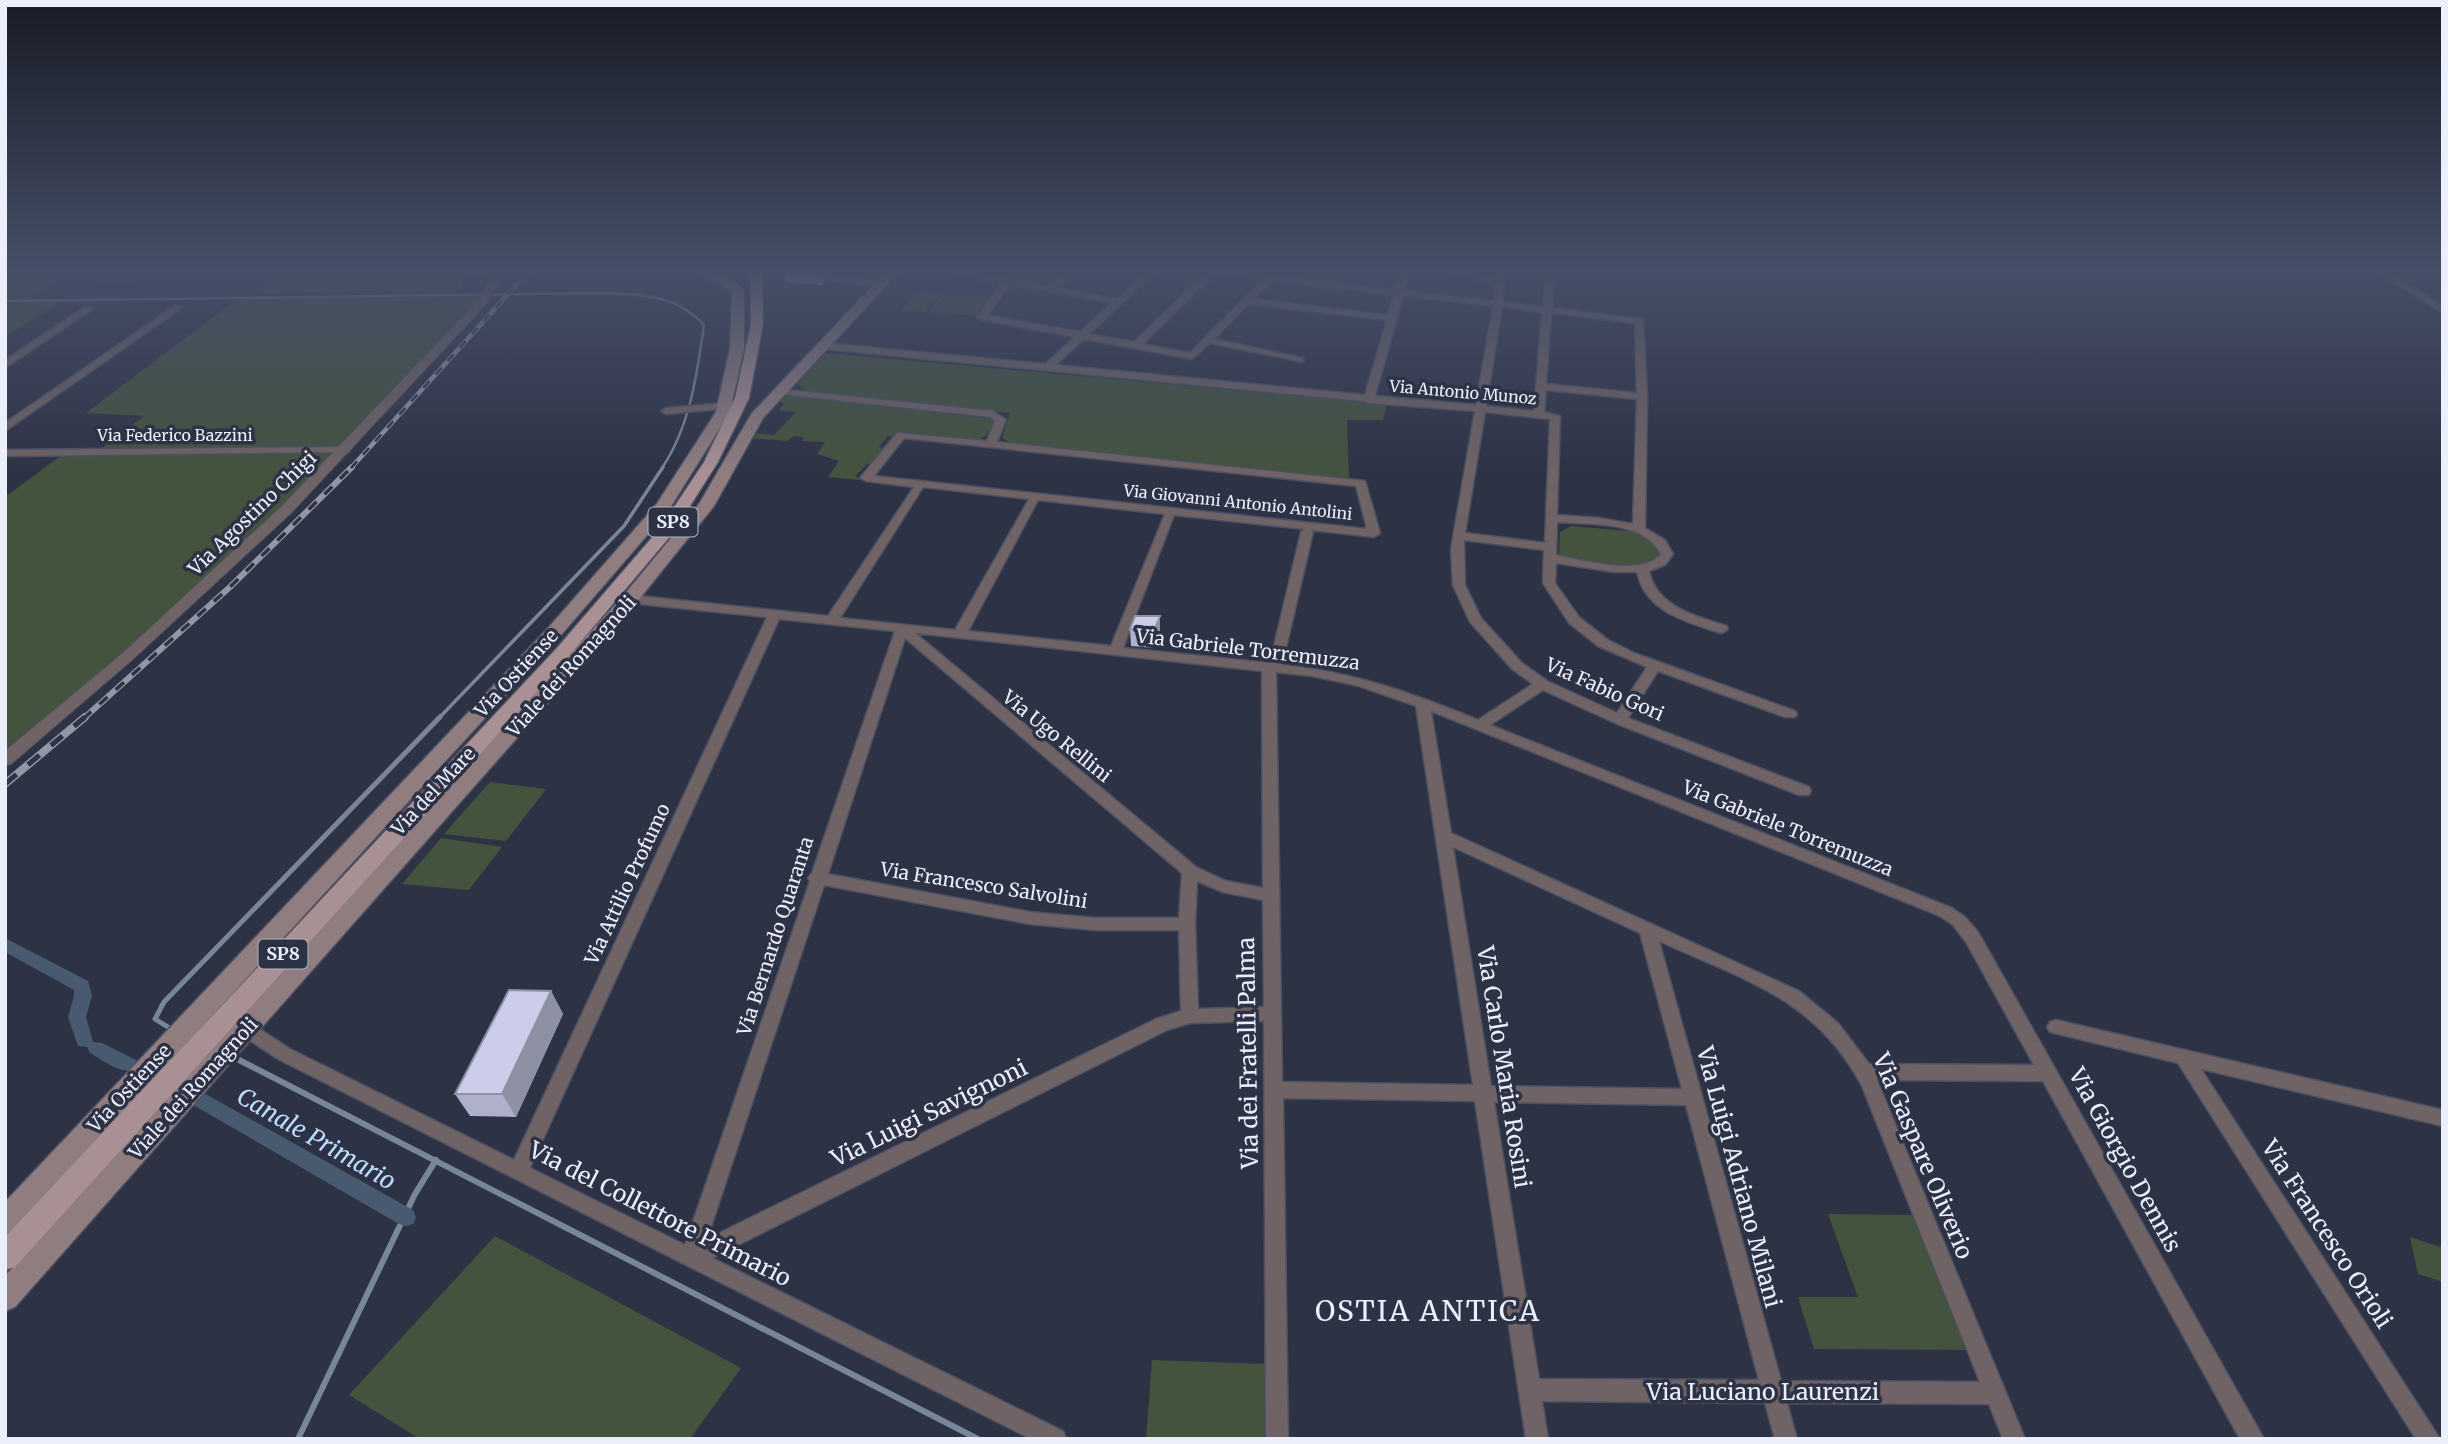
<svg xmlns="http://www.w3.org/2000/svg" width="2448" height="1444" font-family="Merriweather,serif">
<rect width="100%" height="100%" fill="#2e3245"/>
<g fill="#43533e">
<path d="M70,271H100L94,275H65L25,301H62L5,337V275H64Z"/>
<path d="M294,271H497L461,278L462,288L458,290L257,293Z"/>
<path d="M917,291L941,293L924,312L901,311Z"/>
<path d="M944,293L990,297L976,316L928,312Z"/>
<path d="M493,294L483,301L286,510L5,760V497L66,452H97L144,416L86,413L240,297Z"/>
<path d="M826,353L1387,404L1383,420H1347L1349,479L1011,443L1002,438L1010,413L806,392L797,383Z"/>
<path d="M785,395L992,419L995,423L986,436L979,439L901,432L895,437L888,436L879,447L886,448L873,464H867L856,476L860,480L828,477L839,461L817,454L825,442L802,441L804,437L794,436L787,441L751,438L754,433L774,435L796,412L779,410L784,403L779,402Z"/>
<path d="M1571,526L1638,532L1647,535L1664,554L1659,562L1634,567L1559,557L1560,532Z"/>
<path d="M490,782L546,789L506,841L444,834Z"/>
<path d="M441,838L502,847L469,890L402,884Z"/>
<path d="M1828,1214L1914,1215L1969,1350L1814,1349L1798,1297H1858Z"/>
<path d="M495,1236L741,1368L690,1439H420L349,1395Z"/>
<path d="M2410,1237L2443,1248V1282L2418,1274Z"/>
<path d="M1152,1360L1268,1364V1439H1146Z"/>
</g>
<g fill="none" stroke-linecap="round" stroke-linejoin="round">
<path stroke="#788699" stroke-width="2.5" d="M5,301L606,293C643,294 678,296 704,325C697,375 690,426 662,468"/>
<path stroke="#788699" stroke-width="3.5" d="M438,719L624,526L663,467"/>
<path stroke="#788699" stroke-width="5" d="M171,1029L155,1019L164,1002L440,717"/>
<g stroke="#788699" stroke-width="6">
<path d="M237,1059L978,1439"/>
<path d="M298,1439L415,1194L436,1160"/>
</g>
<g fill="#475a6f" fill-rule="evenodd">
<path d="M5,938L88,981L92,996L86,1017L93,1042L102,1043L136,1060L139,1065L136,1070C122,1075 102,1060 90,1053L87,1047L78,1046L68,1017L74,996V990L5,952Z"/>
<path d="M202,1092L413,1210L416,1217L413,1224L406,1226L399,1224L195,1106L193,1100L195,1094Z"/>
</g>
<g stroke="#4c5062" stroke-width="3">
<g id="minor">
<path d="M948,271H968L1048,286L1065,271H1075L1057,288L1117,299L1147,271H1157L1089,334L1134,342L1207,271H1242L1395,290L1401,271H1409L1404,291L1494,301L1495,283L1449,271H1467L1495,278L1496,271H1504L1503,302L1543,307L1546,271H1554L1552,308L1643,319L1647,397L1645,528L1665,540L1673,554L1665,565L1649,571C1657,607 1695,616 1727,626L1728,629L1722,633L1717,632C1684,621 1645,611 1637,572H1614L1556,563L1555,583L1579,617L1608,640L1634,653L1795,711L1797,714L1795,717H1785L1658,671L1628,718L1809,787L1811,791L1809,795H1799L1615,723L1543,690L1490,725L1952,908L1965,917L1978,932L2264,1439H2240L2043,1081L1877,1080L2025,1439H2003L1989,1404L1787,1403L1797,1439H1775L1765,1403L1542,1401L1548,1439H1526L1475,1101L1283,1098L1288,1439H1266L1264,1021L1190,1023L1167,1030L712,1258L1063,1431L1066,1439H1031L278,1059L240,1034L237,1029L240,1024L246,1022L252,1024L290,1049L514,1160L767,617L630,603L624,599L630,595L828,616L914,487L866,481L860,478L897,433L987,441L995,421L990,417L781,394L777,393V389L993,411L1006,420L997,442L1365,481L1380,533L1374,537L1311,530L1313,532L1282,665C1354,672 1412,693 1478,720L1533,684L1512,669L1470,622L1453,585L1451,549L1475,411L1369,403L1364,401L824,349L819,346L824,343L1045,364L1075,337L979,319L977,317L1002,283ZM1215,273L1263,279L1190,353L1143,344ZM1272,280L1394,295L1388,315L1253,299ZM1010,284L1112,303L1080,332L988,315ZM1403,296L1493,306L1476,405L1375,396ZM1248,304L1387,320L1365,395L1056,365L1084,339L1192,359L1210,343L1303,362V358L1214,339ZM1502,307L1542,312L1534,411L1486,406ZM1551,313L1635,323L1637,393L1546,384ZM1546,390L1637,399L1633,524L1599,518L1557,515L1560,416L1544,412ZM1485,412L1550,419L1545,543L1465,533ZM904,438L1356,486L1367,529L874,476ZM923,487L1029,499L955,630L840,618ZM1038,500L1165,514L1111,646L968,631ZM1174,515L1305,529L1301,532L1270,663L1123,648ZM1557,522C1590,525 1643,520 1661,554C1643,577 1581,560 1556,555ZM1464,540L1544,550L1543,583L1569,623L1598,646L1647,667L1617,713L1547,681L1522,663L1481,618L1465,585ZM779,619L895,631L812,873L808,878L810,881L685,1245L530,1168ZM915,633L1262,671L1263,888L1226,881L1196,867ZM905,638L1182,873L1179,918H1095L1030,912L828,874ZM1276,672L1312,676L1359,686L1416,706L1473,1085L1282,1082ZM1431,711L1940,916L1953,925L1966,942L2034,1065L1869,1064L1838,1023L1799,991L1451,833ZM1453,847L1640,933L1682,1089L1491,1086ZM1197,881L1223,892L1263,900L1264,1007L1198,1009L1195,924ZM824,885L1030,924L1095,930H1179L1181,1011L1156,1019L707,1239ZM1659,941C1744,980 1815,998 1862,1086L1980,1382L1781,1381ZM1494,1102L1686,1105L1759,1380L1539,1379Z"/>
<path d="M2375,271H2386L2443,306V313Z"/>
<path d="M5,272L133,273L137,276L133,279L5,278Z"/>
<path d="M836,276L883,280L887,283L883,286L833,281V277Z"/>
<path d="M176,305L183,307L5,431V423Z"/>
<path d="M85,307L93,309L5,368V360Z"/>
<path d="M725,403L730,406L729,408L666,414L661,411L666,408Z"/>
<path d="M345,447L350,450L349,452L5,456V450Z"/>
<path d="M2056,1020L2443,1110V1126L2201,1069L2440,1439H2416L2178,1063L2050,1032L2047,1027L2050,1022Z"/>
</g>
</g>
<g stroke="#4c5062" stroke-width="2">
<path id="tertiary" d="M495,271H505L487,303L291,513L133,659L11,764L5,765V751L123,653L281,507L479,300Z"/>
</g>
<g stroke="#4c5062" stroke-width="3">
<g id="secondary">
<path d="M697,271C716,271 731,275 744,290V348L730,412L668,511L561,635L15,1231L5,1235V1202L549,627L656,505L716,412L730,348L732,291Z"/>
<path d="M887,271H900L763,418L714,506L636,603L15,1307L5,1311V1276L624,595L699,504L752,413Z"/>
</g>
</g>
<g stroke="#4c5062" stroke-width="3">
<path id="primary" d="M750,271H762L763,324L749,398L718,462L673,533L568,657L15,1267L5,1270V1237L556,649L661,527L704,462L735,398L751,324Z"/>
</g>
<use href="#minor" fill="#6f6365" fill-rule="evenodd"/>
<use href="#tertiary" fill="#6f6365" fill-rule="evenodd"/>
<use href="#secondary" fill="#8f7d80" fill-rule="evenodd"/>
<use href="#primary" fill="#a89094" fill-rule="evenodd"/>
<g stroke="#9296a5" stroke-width="4.5">
<path id="rail-far2" d="M351,468L529,271"/>
</g>
<g stroke="#9296a5" stroke-width="6">
<path id="rail-far1" d="M83,719L230,587L352,467"/>
</g>
<g stroke="#9296a5" stroke-width="8">
<path id="rail" d="M5,784L85,717"/>
</g>
<use href="#rail-far2" stroke="#2e3245" stroke-width="2.5" stroke-dasharray="9" stroke-linecap="butt"/>
<use href="#rail-far1" stroke="#2e3245" stroke-width="3.5" stroke-dasharray="11" stroke-linecap="butt"/>
<use href="#rail" stroke="#2e3245" stroke-width="5" stroke-dasharray="15" stroke-linecap="butt"/>
</g>
<g fill="#afb0c9">
<path d="M783,271H831V275L821,285L786,282Z"/>
<path d="M1135,616L1160,633L1155,648L1131,646L1130,629Z"/>
<path d="M551,991L563,1014L516,1117L470,1116L455,1094Z"/>
</g>
<g fill="#8e90a4">
<path d="M818,271H831V275L821,285Z"/>
<path d="M1160,616V633L1155,648L1154,631Z"/>
<path d="M551,991L563,1014L516,1117L502,1094Z"/>
</g>
<g fill="#cbcdea" stroke="#8e90a4" stroke-width="2">
<path d="M1135,616H1160L1154,631L1130,629Z"/>
<path d="M509,990L551,991L502,1094H455Z"/>
</g>
<linearGradient id="sky" x2="0" y2="1"><stop stop-color="#191c26"/><stop offset="0.57" stop-color="#464f68"/><stop offset="1" stop-color="#464f68" stop-opacity="0"/></linearGradient>
<rect width="2448" height="474" fill="url(#sky)"/>
<g text-anchor="middle" stroke-width="7" stroke-linejoin="round" paint-order="stroke">
<g font-size="16" fill="#ebeefb" stroke="#2e3245">
<text transform="translate(1463 392) rotate(5)" y="6">Via Antonio Munoz</text>
<text x="175" y="441">Via Federico Bazzini</text>
<text transform="translate(1238 502) rotate(6)" y="6">Via Giovanni Antonio Antolini</text>
</g>
<g fill="#2e3245" stroke="#b2b6c4" stroke-width="2">
<rect x="648.5" y="507.5" width="49" height="29" rx="5"/>
<rect x="258.5" y="939.5" width="49" height="29" rx="5"/>
</g>
<g font-size="18" font-weight="bold" fill="#ebeefb">
<text x="673" y="528">SP8</text>
<text x="283" y="960">SP8</text>
</g>
<g font-size="19" fill="#ebeefb" stroke="#2e3245">
<text transform="translate(252 513) rotate(-44)" y="7">Via Agostino Chigi</text>
<text transform="translate(1248 649) rotate(7)" y="7">Via Gabriele Torremuzza</text>
<text transform="translate(571 666) rotate(-48)" y="7">Viale dei Romagnoli</text>
<text transform="translate(516 673) rotate(-47)" y="7">Via Ostiense</text>
<text transform="translate(1605 689) rotate(24)" y="7">Via Fabio Gori</text>
<text transform="translate(1057 736) rotate(39)" y="7">Via Ugo Rellini</text>
<text transform="translate(433 791) rotate(-47)" y="7">Via del Mare</text>
<text transform="translate(1788 828) rotate(22)" y="7">Via Gabriele Torremuzza</text>
<text transform="translate(627 884) rotate(-65)" y="7">Via Attilio Profumo</text>
<text transform="translate(984 885) rotate(9)" y="7">Via Francesco Salvolini</text>
<text transform="translate(775 936) rotate(-72)" y="7">Via Bernardo Quaranta</text>
<text transform="translate(129 1088) rotate(-47)" y="7">Via Ostiense</text>
<text transform="translate(193 1088) rotate(-48)" y="7">Viale dei Romagnoli</text>
</g>
<g font-size="23" fill="#ebeefb" stroke="#2e3245">
<text transform="translate(1248 1053) rotate(-91)" y="8">Via dei Fratelli Palma</text>
<text transform="translate(1504 1067) rotate(81)" y="8">Via Carlo Maria Rosini</text>
<text transform="translate(929 1113) rotate(-26)" y="8">Via Luigi Savignoni</text>
<text transform="translate(1923 1156) rotate(67)" y="8">Via Gaspare Oliverio</text>
<text transform="translate(2125 1160) rotate(61)" y="8">Via Giorgio Dennis</text>
<text transform="translate(1739 1177) rotate(75)" y="8">Via Luigi Adriano Milani</text>
<text transform="translate(660 1214) rotate(27)" y="8">Via del Collettore Primario</text>
<text transform="translate(2327 1234) rotate(57)" y="8">Via Francesco Orioli</text>
<text x="1763" y="1400">Via Luciano Laurenzi</text>
</g>
<g font-size="24" font-style="italic" fill="#beddfe" stroke="#2e3245">
<text transform="translate(316 1139) rotate(30)" y="8">Canale Primario</text>
</g>
<g font-size="28" letter-spacing="2" fill="#ebeefb" stroke="#2e3245">
<text x="1428" y="1321">OSTIA ANTICA</text>
</g>
</g>
<rect width="2448" height="1444" fill="none" stroke="#ebeefb" stroke-width="14"/>
</svg>
